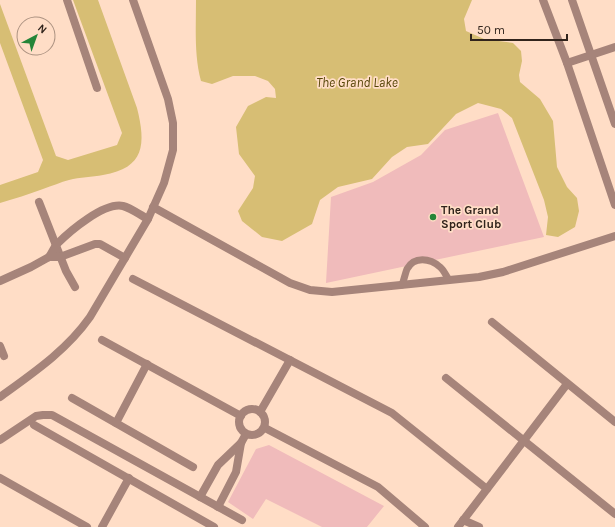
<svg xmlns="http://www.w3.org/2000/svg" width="615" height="527" font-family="Karla,sans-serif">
<rect width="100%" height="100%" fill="#ffddc6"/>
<g fill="#f0bbbb">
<path d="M498,113L544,237L326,283L331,197L373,182L421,155L445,130Z"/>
<path d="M269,445L384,506L367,527H322L266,499L253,519L228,502L256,449Z"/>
</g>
<g fill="#d7be74">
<path d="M73,0H98L137,108C146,144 145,168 103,175C92,177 80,177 69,180C61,182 52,186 43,189C29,194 14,199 0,203V185L38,172L43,160L0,43V4L56,156L68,160L117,145L122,133Z"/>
<path d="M196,0H472L464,19L466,31L484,39L513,43L521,51L522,61L519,75L520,82L540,99L553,121L557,167L567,187L577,198L579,211L575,227L558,237L546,235L548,217L544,200L512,118L501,109L478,103L456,114L428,144L407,147L392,157L372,179L338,187L320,200L312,224L282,241L262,237L242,221L238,211L253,188L255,176L239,154L236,127L248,106L266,97L276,98L275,89L268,81L255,76H233L212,84L201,81C194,55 196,27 196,0Z"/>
</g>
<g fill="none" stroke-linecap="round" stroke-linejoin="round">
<path stroke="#a6847a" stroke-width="7" d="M402,285C404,280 405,274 407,269C414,256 430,258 440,267C444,270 446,276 449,280"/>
<g stroke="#a6847a" stroke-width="8">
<path d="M67,0L97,88"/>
<path d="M543,0L567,63L615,205"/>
<path d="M572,0L615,124"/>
<path d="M567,63L615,47"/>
<path d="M39,202L66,271L75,287"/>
<path d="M153,207L290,283L310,290L332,292L479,277L503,272L615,236"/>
<path d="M49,257C52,253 54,247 57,244C70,231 104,202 123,206C131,208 140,215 148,219"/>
<path d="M133,279L392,413L487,489"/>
<path d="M0,281L31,267L49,257H60L95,244H100L125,258"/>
<path d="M492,322L615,422"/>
<path d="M102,340L241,416"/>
<path d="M0,346L4,356"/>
<path d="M446,378L615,514"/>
<path d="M0,397C33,373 66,351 90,317L148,219L164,183L173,150V123L168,99L133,0"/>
<path d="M72,398L193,467"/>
<circle cx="252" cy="422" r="13"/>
<path d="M260,412L290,360"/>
<path d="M116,423L147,364"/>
<path d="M34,425L214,527"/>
<path d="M265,428L378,487L425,527"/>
<path d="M0,440L36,416L43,415H52L242,520"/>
<path d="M0,478L87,527"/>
<path d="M200,497L218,465L241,443"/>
<path d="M218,507L236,472L241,443L246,434"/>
<path d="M463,520L479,527"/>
<path d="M102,527L129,478"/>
<path d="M458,527L567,384"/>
</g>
</g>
<circle fill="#248538" stroke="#ffddc6" stroke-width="1.5" cx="433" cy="217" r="4"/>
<g text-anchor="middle" stroke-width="3.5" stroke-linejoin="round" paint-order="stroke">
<g font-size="12" font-weight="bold" fill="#31241c" stroke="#ffddc6" text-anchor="start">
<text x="441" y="214">The Grand<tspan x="441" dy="14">Sport Club</tspan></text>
</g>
<g font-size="13" font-style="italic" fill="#554406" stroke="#ffddc6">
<text x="357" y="87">The Grand Lake</text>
</g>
</g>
<g transform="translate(36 36) rotate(41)"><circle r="19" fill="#ffddc6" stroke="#ad9382"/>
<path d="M0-3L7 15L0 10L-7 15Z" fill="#248538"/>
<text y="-6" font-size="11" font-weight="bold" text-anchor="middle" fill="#31241c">N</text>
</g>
<path d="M471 34v6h96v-6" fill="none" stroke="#31241c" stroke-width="2"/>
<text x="477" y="34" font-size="12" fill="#31241c" stroke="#ffddc6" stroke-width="3" paint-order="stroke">50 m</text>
</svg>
